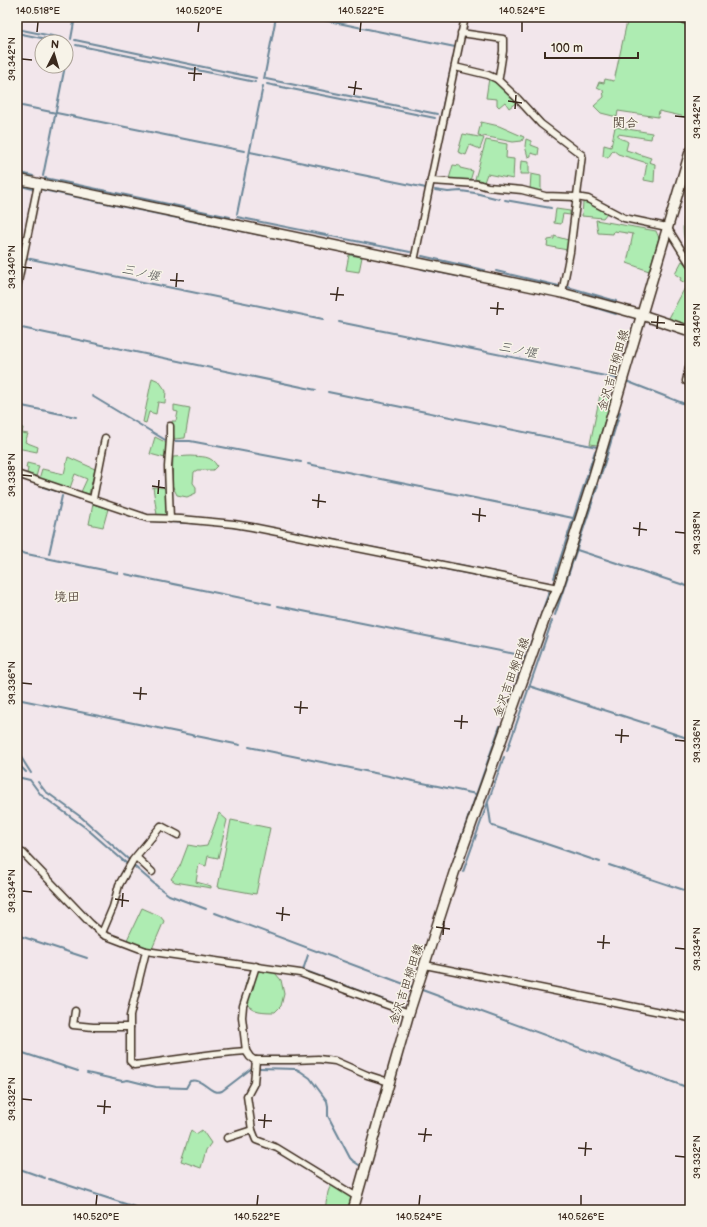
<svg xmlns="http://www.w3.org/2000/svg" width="707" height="1227" font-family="'Balsamiq Sans','Klee One',sans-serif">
<rect width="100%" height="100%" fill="#f2e6eb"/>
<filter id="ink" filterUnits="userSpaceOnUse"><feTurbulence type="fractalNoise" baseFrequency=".025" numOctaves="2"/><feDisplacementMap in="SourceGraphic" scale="8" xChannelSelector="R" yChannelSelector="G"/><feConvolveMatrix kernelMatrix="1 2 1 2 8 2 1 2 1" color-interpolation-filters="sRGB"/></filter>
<g filter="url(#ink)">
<g fill="#aeecb2" stroke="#748b68">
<path d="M628,17H652L690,25V118L659,111L658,117L618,111L617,117L601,113L594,106L604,97L603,90L597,87L599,82L604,83L605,79L614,81Z"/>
<path d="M489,78L493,80L517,102L509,108L505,102L499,107L497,105V99L486,98Z"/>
<path d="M481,122L499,126L524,137L522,141L513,142L478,135Z"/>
<path d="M615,127L652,133L651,139L618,134V137C621,140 625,139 628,142L626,150L651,158L649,162L655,164L654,182L644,180L647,163L618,154L613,150L608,158L603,156L604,145L611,147Z"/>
<path d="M463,134L484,138L480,149L470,145L466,155L458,152Z"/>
<path d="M526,139L531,141V145L539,148L538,155L531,153V156L528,157L525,146Z"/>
<path d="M486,140L507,144L506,158L514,159L513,179L487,174L484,182L475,179Z"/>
<path d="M521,161L529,162V174H520Z"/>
<path d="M453,165L460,166V168L473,171L470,181L449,179Z"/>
<path d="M531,174L541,176V193L530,190Z"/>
<path d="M690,191V253C688,249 686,245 685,241C680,226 686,206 690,191Z"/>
<path d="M583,202L591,204L607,213L603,218L582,216Z"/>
<path d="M556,209L570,211V215L563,214L561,224L554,223Z"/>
<path d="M596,220L656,231L659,238L649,271L627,263L633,234L614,231L613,234L598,233Z"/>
<path d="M554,236L568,240L567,250L547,246L548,240L554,239Z"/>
<path d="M349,255L362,257L359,272L346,270Z"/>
<path d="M682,261L690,269V274L685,283L680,280L681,278L675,274Z"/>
<path d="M690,278V327L668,320Z"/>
<path d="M152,378L159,381L166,391L165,403L158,402L156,414L149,412L146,423L143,422Z"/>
<path d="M600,395L612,398L597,445L590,444Z"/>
<path d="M174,405L190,408L185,438L174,439L172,421H176L178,412L174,411Z"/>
<path d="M17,426L23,428L22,433L28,434L25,442L38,447L37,452L17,448Z"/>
<path d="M155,437L167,443L165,458L150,454Z"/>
<path d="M190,456C202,457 211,455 217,466L213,470H197L194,472L193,483L196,487V493L187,497L177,495L172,485L173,457Z"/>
<path d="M68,457L95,469L89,494L81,492L87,479L75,474L70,488L39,479L42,469L64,474Z"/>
<path d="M27,463L39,466L36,477L27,474L28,468H26Z"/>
<path d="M153,487L166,488L168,516L157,515Z"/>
<path d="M93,504L108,509L103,527L89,524Z"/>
<path d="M219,813L227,820L218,858L208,856L206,866L199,864L196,882L211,886V888L175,882L171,879L180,866L188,845L199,847L207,846Z"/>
<path d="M231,820L270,828L256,894L218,887Z"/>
<path d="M142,908L160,916L164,921L152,949L126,942Z"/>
<path d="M262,968L275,973L281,980L284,994L281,1006L275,1012C270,1012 264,1012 259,1011C238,1006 244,988 249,974Z"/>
<path d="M191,1130L196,1134L202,1130L211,1143L206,1150L201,1168L181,1161Z"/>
<path d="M331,1184L353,1196L349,1210H329L325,1209L328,1192Z"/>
</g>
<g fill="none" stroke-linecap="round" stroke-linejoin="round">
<g stroke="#6a8698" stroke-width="2">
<path d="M309,17L455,47"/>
<path d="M17,29L62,38"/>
<path d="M17,33L61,42"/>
<path d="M71,39L75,17"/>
<path d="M75,40L256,78"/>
<path d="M76,45L255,82"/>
<path d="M66,61L69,44"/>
<path d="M264,79L276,17"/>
<path d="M266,79L437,114"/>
<path d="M267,84L435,118"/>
<path d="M17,105L244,151"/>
<path d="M441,115L462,17"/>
<path d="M250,152L426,188"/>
<path d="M17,172L33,176"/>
<path d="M43,176L65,66"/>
<path d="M45,178L230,217"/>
<path d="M17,185L33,189"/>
<path d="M43,190L182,219"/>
<path d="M435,190L448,192L461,191L475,193L499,199"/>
<path d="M505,200L551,208"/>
<path d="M237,214L263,86"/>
<path d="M237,217L410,252"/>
<path d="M186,220L340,251"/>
<path d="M351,254L356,255"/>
<path d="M422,256L484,270"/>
<path d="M26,258L323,319"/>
<path d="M422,269L467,278"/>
<path d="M496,271L559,286"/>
<path d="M568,287L616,301"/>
<path d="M570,300L616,314"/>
<path d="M339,322L620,379"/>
<path d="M17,327L316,390"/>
<path d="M626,381L690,406"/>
<path d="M328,392L597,447"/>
<path d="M92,396L167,441"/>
<path d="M17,405L76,417"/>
<path d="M173,441H190L301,462"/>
<path d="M308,464L573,518"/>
<path d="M600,478L620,412"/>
<path d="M43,487L66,494"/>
<path d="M151,521L206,524"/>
<path d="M216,525L247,529"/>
<path d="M295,532L449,563"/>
<path d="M577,550L690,587"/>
<path d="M17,552L118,573"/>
<path d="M49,554L62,496"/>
<path d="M403,560L422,564"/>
<path d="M456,564L523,578"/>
<path d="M425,565L505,581"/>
<path d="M125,574L271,604"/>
<path d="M554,578L595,451"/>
<path d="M510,582L546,589"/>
<path d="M278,606L525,656"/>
<path d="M555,615L598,485"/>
<path d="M529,686L648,724"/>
<path d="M17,699L240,745"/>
<path d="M504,717L549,592"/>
<path d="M651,726L690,739"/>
<path d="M249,747L476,794"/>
<path d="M17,751L31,773"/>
<path d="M507,751L552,621"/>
<path d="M17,763L26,772"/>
<path d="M17,777L30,780L41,795L86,828L126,863"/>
<path d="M38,782L45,791L81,817L128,859"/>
<path d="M488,804L491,824L493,826L600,862"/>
<path d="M454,858L500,726"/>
<path d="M609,865L690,892"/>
<path d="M135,867L158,887L169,895L206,909"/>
<path d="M463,872L504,757"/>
<path d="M215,913L412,987"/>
<path d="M17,935L87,958"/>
<path d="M308,955L303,970L403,1007"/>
<path d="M422,990L689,1088"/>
<path d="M17,1051L78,1071"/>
<path d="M260,1068L296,1069L300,1071L310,1078L327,1101L328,1106V1116L350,1158L353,1161L359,1165"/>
<path d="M87,1073L122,1081L128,1080L156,1087L186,1088L190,1081C204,1077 209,1096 222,1091L252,1068"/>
<path d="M17,1168L45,1178"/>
<path d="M49,1179L144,1210"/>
</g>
<g stroke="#3b2a1e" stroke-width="9">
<g id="street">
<path d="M671,17L690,21"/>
<path d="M461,33L503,39V51L499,77L497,79"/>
<path d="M455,67L488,75L497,79L518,99L541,124L582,155L570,252L562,293"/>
<path d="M431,181L478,184L488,187L522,190L545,196L576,197L588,199L624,218L667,227L690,264"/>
<path d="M414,261L465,17"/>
<path d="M17,287L38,184"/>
<path d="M686,381L690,363"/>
<path d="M170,426V439L168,467L170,519"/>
<path d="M17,474L147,518L181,519L234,524L252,527L558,588"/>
<path d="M93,499L105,438"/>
<path d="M17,851L23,853L91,924L104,935L146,951L300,973L409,1013"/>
<path d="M136,857L152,872"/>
<path d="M102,933L113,907L119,885L133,860L161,826L178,835"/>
<path d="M146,951L130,1016V1061L134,1065C172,1061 209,1053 246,1051"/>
<path d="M425,965L690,1018"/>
<path d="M256,966L243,1006L242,1017L246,1051L250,1057L254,1060H294L318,1059L335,1061L367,1075L389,1082"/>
<path d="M75,1011L73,1025L93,1027H130"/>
<path d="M256,1060L254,1083L247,1096L252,1130L256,1140L277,1148L357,1197"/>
<path d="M227,1138L252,1130"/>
</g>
</g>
<g stroke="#3b2a1e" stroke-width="12">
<g id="secondary">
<path d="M17,179L562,293L642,315L690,331"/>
<path d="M353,1210L409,1013L454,873L546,615L558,588L593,479L690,152"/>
</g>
</g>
<use href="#street" stroke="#f7f3e8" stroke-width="6"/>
<use href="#secondary" stroke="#f7f3e8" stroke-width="9"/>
</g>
</g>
<path fill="none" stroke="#3b2a1e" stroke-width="1.5" d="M37,32L38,22M198,32L199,22M360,32L361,22M522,32V22M22,59L32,60M188,73L202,74M194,81L195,67M348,87L362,89M354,95L356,81M508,101L522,103M515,109L516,95M675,116L685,117M22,267L32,268M170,280L184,281M176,287L177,273M330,294L344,295M336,301L338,287M490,308L504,309M497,315L498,302M651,322L665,323M675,324L685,325M657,329L658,316M22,475L32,476M152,486L165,488M158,494L159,480M312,500L326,502M318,508L319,494M472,514L486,516M479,522L480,508M633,528L647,530M675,532L685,533M639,536L640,522M22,683L32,684M133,693L147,694M140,700L141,687M294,707L308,708M300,714L301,701M454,721L468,722M461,729L462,715M615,735L629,736M675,740L685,741M621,743L622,729M22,891L32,892M115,899L129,901M122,907L123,893M276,913L290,915M282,921L283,907M436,927L450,929M443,935L444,921M597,942L610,943M675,948L685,949M603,949L604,935M22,1099L32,1100M97,1106L111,1107M104,1114L105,1100M258,1120L272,1121M264,1128L265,1114M418,1134L432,1135M424,1142L426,1128M578,1148L592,1149M585,1156L586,1142M675,1156L685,1157M96,1205L97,1195M257,1205L258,1195M419,1205L420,1195M581,1205V1195"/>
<g text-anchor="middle" stroke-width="3" stroke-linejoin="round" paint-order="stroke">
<g font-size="12" fill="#3b2a1e" stroke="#f7f3e8">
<text transform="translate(613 370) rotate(-74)" y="4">金沢吉田柳田線</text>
<text transform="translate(511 677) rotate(-70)" y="4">金沢吉田柳田線</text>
<text transform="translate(406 984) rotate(-72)" y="4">金沢吉田柳田線</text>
</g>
<g font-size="13" fill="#3b2a1e" stroke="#f7f3e8">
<text x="625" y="127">関合</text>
<text x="67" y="601">境田</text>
</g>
<g font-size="13" font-style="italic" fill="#4f5051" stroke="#f7f3e8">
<text transform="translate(141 272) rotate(12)" y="5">三ノ堰</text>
<text transform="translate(518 349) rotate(11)" y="5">三ノ堰</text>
</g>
</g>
<rect width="707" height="1227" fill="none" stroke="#f7f3e8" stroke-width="44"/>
<g transform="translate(54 54) rotate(5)"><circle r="19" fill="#f7f3e8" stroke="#aca397"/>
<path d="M0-3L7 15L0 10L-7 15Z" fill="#3b2a1e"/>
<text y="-6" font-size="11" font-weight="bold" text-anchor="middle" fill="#3b2a1e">N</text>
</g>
<path d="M545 52v6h93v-6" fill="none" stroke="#3b2a1e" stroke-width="2"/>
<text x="551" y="52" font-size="12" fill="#3b2a1e" stroke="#f7f3e8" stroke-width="3" paint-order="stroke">100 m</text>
<rect x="22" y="22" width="663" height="1183" fill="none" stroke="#3b2a1e" stroke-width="1.5"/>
<g font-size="10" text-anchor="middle" fill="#3b2a1e">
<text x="38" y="14">140.518°E</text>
<text x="199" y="14">140.520°E</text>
<text x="361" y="14">140.522°E</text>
<text x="522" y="14">140.524°E</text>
<text transform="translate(11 59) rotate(-90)" y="4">39.342°N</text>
<text transform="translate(696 117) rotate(-90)" y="4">39.342°N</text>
<text transform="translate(11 267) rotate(-90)" y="4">39.340°N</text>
<text transform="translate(696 325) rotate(-90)" y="4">39.340°N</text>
<text transform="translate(11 475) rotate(-90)" y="4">39.338°N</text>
<text transform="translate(696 533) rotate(-90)" y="4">39.338°N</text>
<text transform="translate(11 683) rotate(-90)" y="4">39.336°N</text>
<text transform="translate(696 741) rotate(-90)" y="4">39.336°N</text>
<text transform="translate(11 891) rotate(-90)" y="4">39.334°N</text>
<text transform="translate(696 949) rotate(-90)" y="4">39.334°N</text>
<text transform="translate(11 1099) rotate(-90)" y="4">39.332°N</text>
<text transform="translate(696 1157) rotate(-90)" y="4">39.332°N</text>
<text x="96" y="1220">140.520°E</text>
<text x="257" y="1220">140.522°E</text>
<text x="419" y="1220">140.524°E</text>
<text x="581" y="1220">140.526°E</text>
</g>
</svg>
